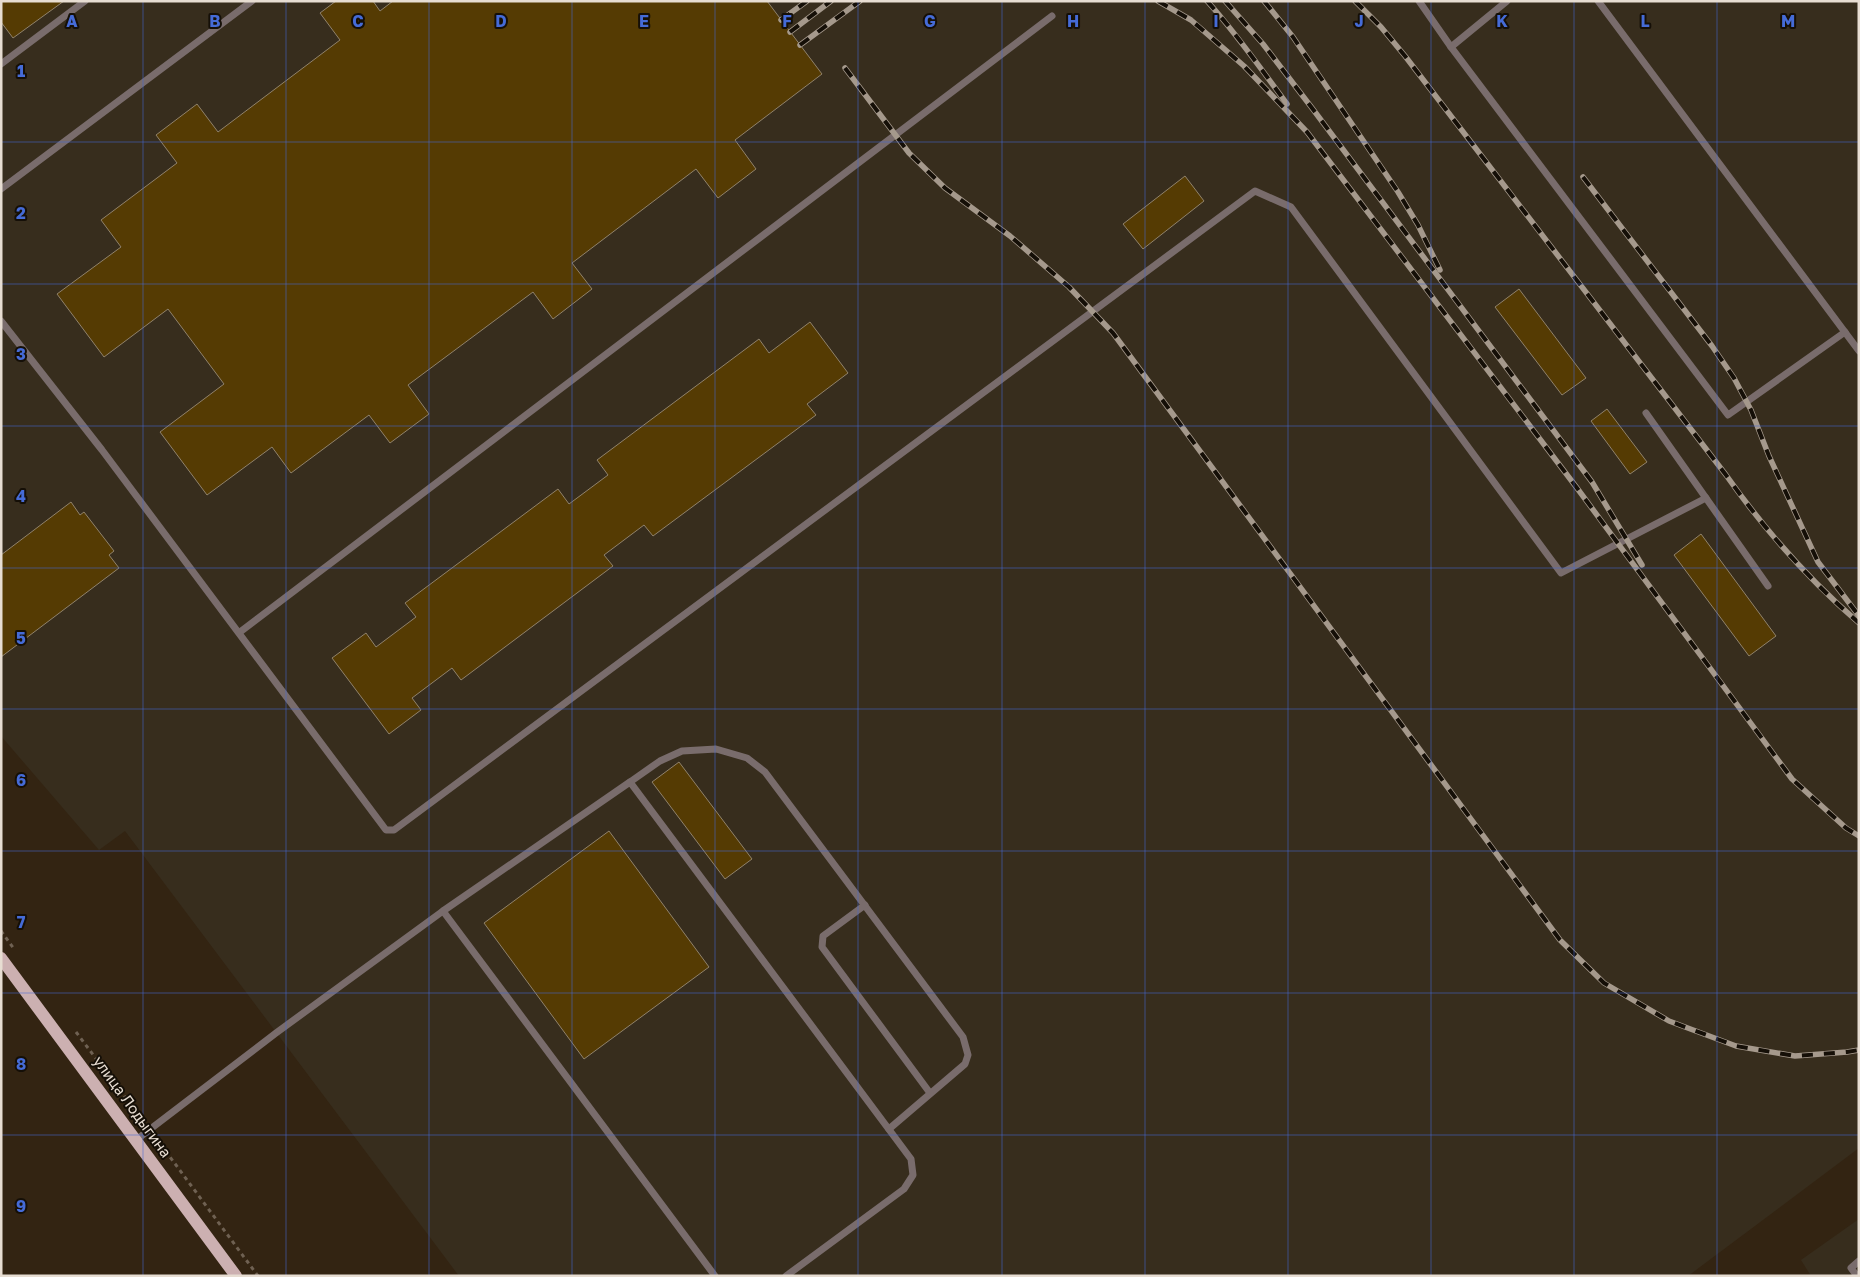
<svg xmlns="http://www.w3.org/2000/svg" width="1860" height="1277" font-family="'Golos Text',sans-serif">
<rect width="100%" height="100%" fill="#332412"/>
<g fill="#372d1d">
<path d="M1,1H1859V1148L1688,1276H459L125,831L99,850L1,736Z"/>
<path d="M1859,1219V1276H1811L1801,1260Z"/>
</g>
<g fill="#553b03" stroke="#90826b">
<path d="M1,1H64L13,38L1,22Z"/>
<path d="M336,1H373L380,11L393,1H767L822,74L735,140L756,169L718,198L696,169L572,263L592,289L553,319L533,292L408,385L429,414L390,443L369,415L291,473L272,447L207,495L160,432L224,384L168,309L104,357L57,294L121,247L101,220L177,163L156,135L197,104L218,132L340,40L320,13Z"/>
<path d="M1185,176L1204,201L1143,249L1123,224Z"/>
<path d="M1519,289L1586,378L1562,395L1495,307Z"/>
<path d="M810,322L848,373L807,404L816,415L653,536L644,525L604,555L613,566L461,680L452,668L412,698L421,710L389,734L332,658L366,633L376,647L416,617L405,603L558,489L569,504L608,475L597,460L759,339L769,353Z"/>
<path d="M1607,409L1647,462L1630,474L1591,421Z"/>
<path d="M71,502L80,515L84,512L114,551L109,555L119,568L1,657V555Z"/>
<path d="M1701,534L1776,636L1749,656L1674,555Z"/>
<path d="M679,762L752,859L725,879L652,782Z"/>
<path d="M609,831L709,967L584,1059L484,923Z"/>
</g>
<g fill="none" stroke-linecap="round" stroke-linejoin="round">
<g stroke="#6f6152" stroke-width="3" stroke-dasharray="4 4" stroke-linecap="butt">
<path d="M1,931L14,949"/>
<path d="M76,1032L143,1121"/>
<path d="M156,1138L258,1276"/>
</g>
<g stroke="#796c6c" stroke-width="7">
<path d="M1419,1L1451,47L1728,415L1845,332"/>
<path d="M1598,1L1859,351"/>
<path d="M1451,47L1507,1"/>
<path d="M1,64L85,1"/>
<path d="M1,189L252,1"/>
<path d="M1,321L102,450L386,830H394L1255,191L1291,207L1561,573L1706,498"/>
<path d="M1646,413L1768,586"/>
<path d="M240,632L1052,16"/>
<path d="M630,782L660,761L682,751L716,749L747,758L765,772L963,1037L968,1055L965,1064L889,1129"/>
<path d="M865,905L823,936L822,947L930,1093"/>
<path d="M443,911L715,1276"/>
<path d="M136,1140L276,1033L443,911L630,782L911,1159L913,1175L904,1189L786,1276"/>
<path d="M1857,1276L1851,1268L1859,1261"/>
</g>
<path stroke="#ccb0b1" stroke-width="12" d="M1,958L236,1276"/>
<g stroke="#a5998c" stroke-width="5.5">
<g id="rail">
<path d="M1158,1L1191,20L1244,66L1307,132L1577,488L1792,779L1846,828L1859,836"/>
<path d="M1207,1C1236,33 1261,69 1287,104"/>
<path d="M1225,1L1263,44L1312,108L1592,482L1642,565"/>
<path d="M1264,1L1293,37L1398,192L1418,225L1440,270"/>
<path d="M1355,1L1381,27L1405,56L1726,475C1764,529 1808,579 1859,623"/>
<path d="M781,20L807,1"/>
<path d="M790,32L831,1"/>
<path d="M800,45L860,1"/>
<path d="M845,68L909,153L945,188L1010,236L1069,287L1113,333L1560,940L1604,983L1669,1021L1736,1046L1795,1056L1847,1052L1859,1050"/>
<path d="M1583,177L1712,346L1734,378L1751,410L1769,456L1818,562L1859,616"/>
</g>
</g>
<use href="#rail" stroke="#150f07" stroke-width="4" stroke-dasharray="11" stroke-linecap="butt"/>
</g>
<path fill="none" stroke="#456bd7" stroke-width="1" stroke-opacity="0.55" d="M143,1V1276M286,1V1276M429,1V1276M572,1V1276M715,1V1276M858,1V1276M1002,1V1276M1145,1V1276M1288,1V1276M1431,1V1276M1574,1V1276M1717,1V1276M1,142H1859M1,284H1859M1,426H1859M1,568H1859M1,709H1859M1,851H1859M1,993H1859M1,1135H1859"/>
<g text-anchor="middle" stroke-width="4" stroke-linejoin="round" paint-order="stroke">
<g font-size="15" fill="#e7ddd2" stroke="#150f07">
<text transform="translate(132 1107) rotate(54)" y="5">улица Лодыгина</text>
</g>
</g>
<g font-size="16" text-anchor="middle" font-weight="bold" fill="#456bd7" stroke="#150f07" stroke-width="4" stroke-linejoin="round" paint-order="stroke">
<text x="72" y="27">A</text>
<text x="215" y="27">B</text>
<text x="358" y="27">C</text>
<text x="501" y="27">D</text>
<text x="644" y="27">E</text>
<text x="787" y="27">F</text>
<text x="930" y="27">G</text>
<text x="1073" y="27">H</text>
<text x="1216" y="27">I</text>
<text x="1359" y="27">J</text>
<text x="1502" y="27">K</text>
<text x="1645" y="27">L</text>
<text x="1788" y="27">M</text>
<text x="21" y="77">1</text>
<text x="21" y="219">2</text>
<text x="21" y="360">3</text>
<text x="21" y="502">4</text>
<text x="21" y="644">5</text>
<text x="21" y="786">6</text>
<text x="21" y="928">7</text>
<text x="21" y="1070">8</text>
<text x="21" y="1212">9</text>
</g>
<rect width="1860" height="1277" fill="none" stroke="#e7ddd2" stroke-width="5"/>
</svg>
